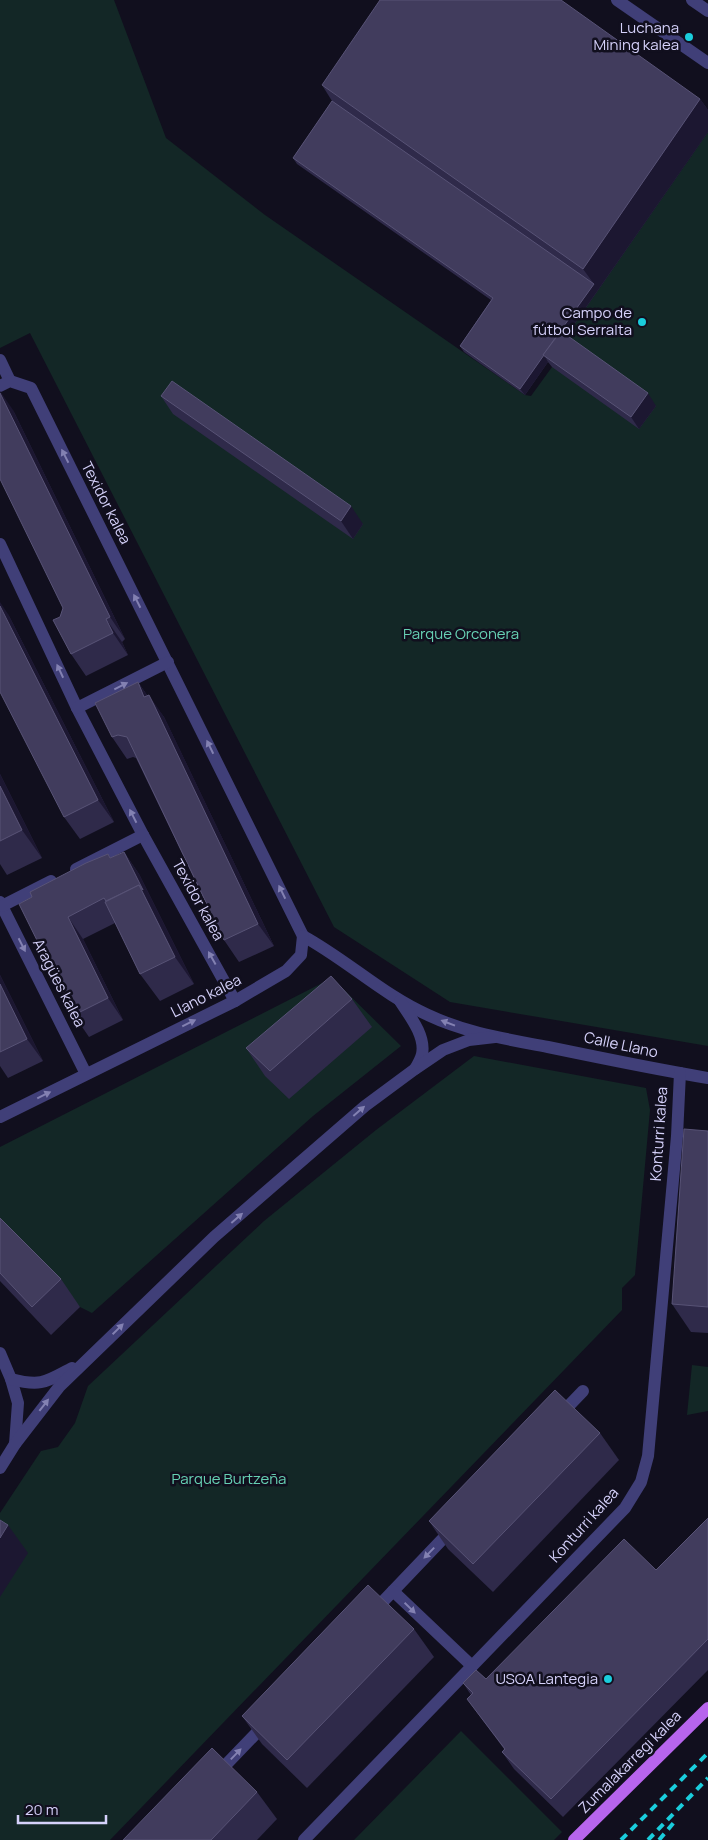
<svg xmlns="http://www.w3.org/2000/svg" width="708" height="1840" font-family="Manrope,sans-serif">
<rect width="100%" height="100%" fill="#110f1e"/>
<g fill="#132726">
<path d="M0,0H114L166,138L265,215L525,395L531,396L560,356L555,352L708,132V1046L450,1002L334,927L30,333L0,348Z"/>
<path d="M332,978L401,1046L313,1116L92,1313L80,1307L35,1262L0,1242V1147Z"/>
<path d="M474,1056L646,1088L650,1110L635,1275L622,1288V1310L110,1840H0V1513L41,1451L58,1447L75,1423L88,1386L264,1221L376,1130Z"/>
<path d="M692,1365L708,1367V1411L687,1415Z"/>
<path d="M461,1731L562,1832L554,1840H354Z"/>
</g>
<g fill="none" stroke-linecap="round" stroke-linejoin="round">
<g stroke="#403f78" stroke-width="12">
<path d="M617,0L708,63"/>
<path d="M692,0L708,11"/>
<path d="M0,360L10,381"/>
<path d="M0,386L10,381L31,388L303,936"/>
<path d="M0,544L77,708L143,835L235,1001"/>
<path d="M77,708L168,662"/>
<path d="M76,869L143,835"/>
<path d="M0,902L86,1074"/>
<path d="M2,906L51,881"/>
<path d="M303,936C347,960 383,995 428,1015C466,1033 507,1039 548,1047C601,1058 654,1069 708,1078"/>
<path d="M400,1001C409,1015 426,1036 422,1054C421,1059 418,1064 415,1069"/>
<path d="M0,1117L235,1001L286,971L301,955L303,936"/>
<path d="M0,1353L11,1379L18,1403L15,1444"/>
<path d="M11,1379C41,1387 46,1382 72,1368"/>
<path d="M559,1416L583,1391"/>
<path d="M0,1468L15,1444L59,1387L214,1237L365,1106L415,1069L443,1050L469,1040L495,1037"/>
<path d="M393,1591L454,1527"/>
<path d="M372,1613L393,1591L472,1666"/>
<path d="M216,1775L266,1723"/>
<path d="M304,1840L625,1508L641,1482L648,1456L677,1136L680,1073"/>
</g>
<path stroke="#b765ed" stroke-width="12" d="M574,1840L708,1708"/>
<g stroke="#1acddc" stroke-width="4" stroke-dasharray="8 6" stroke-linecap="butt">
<path d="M621,1840L708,1753"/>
<path d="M648,1840L708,1778"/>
<path d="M659,1840L676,1820"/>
</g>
</g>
<g fill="#2f2a4a">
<path d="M322,85L700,99L708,110V132L567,335L656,406L639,429L552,367L548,362L525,395L464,352L460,346L491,300L297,164L293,158L332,101Z"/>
<path d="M161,396L363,524L353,539L173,414Z"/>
<path d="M13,410L125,639L122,642L128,655L86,676L71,654L60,617L63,608Z"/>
<path d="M8,614L114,822L80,839L64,817Z"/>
<path d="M138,682L147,695L164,717L274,946L239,962L224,940L136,758L133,757L127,759L112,737Z"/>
<path d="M0,774L42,858L7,875L0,864Z"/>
<path d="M124,852L139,874L194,984L160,1001L140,974L115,923L83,939L123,1020L89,1037L74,1015L19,904L108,854L111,858Z"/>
<path d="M0,975L43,1061L8,1078L0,1066Z"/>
<path d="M352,999L372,1027L289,1099L265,1076L246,1048Z"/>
<path d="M708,1131V1333L691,1332L672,1304Z"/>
<path d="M0,1218L61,1279L80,1307L51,1335L0,1281Z"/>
<path d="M600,1433L619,1460L493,1592L448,1549L429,1521Z"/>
<path d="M708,1518V1670L563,1817L514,1769L502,1752L504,1749L467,1699L471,1695L463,1683L486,1679L656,1570Z"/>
<path d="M414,1629L434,1657L307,1788L262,1744L242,1716Z"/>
<path d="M257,1792L277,1819L257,1840H123Z"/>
</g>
<g fill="#1c1731">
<path d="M700,99L708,110V132L550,359L544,355L594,284L583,269Z"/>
<path d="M544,355L548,362L525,395L520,389Z"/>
<path d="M0,391L13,410L125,639L110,617L0,393Z"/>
<path d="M648,393L656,406L639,429L631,417Z"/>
<path d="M351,506L363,524L353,539L341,521Z"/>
<path d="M0,602L8,614L114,822L98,800L0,606Z"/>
<path d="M106,619L122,642L128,655L113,633Z"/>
<path d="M138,682L153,704L144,697Z"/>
<path d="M149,695L164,717L169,727L274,946L258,924Z"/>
<path d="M0,774L42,858L22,830L0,786Z"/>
<path d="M124,852L139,874L194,984L175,957L139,885Z"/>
<path d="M68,917L83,939L123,1020L108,998Z"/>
<path d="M0,975L43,1061L27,1039L0,984Z"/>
<path d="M8,1525L28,1553L0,1597V1538Z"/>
</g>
<g fill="#413c5d" stroke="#585376">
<path d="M380,0H561L700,99L583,269L322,85Z"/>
<path d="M332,101L594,284L543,355H544L520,389L460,346L493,298L293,158Z"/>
<path d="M561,331L648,393L631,417L543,355Z"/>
<path d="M172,381L351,506L341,521L161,396Z"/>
<path d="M0,393L110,617L106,619L113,633L71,654L53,620L60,617L63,608L0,479Z"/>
<path d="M0,606L98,800L64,817L0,692Z"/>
<path d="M138,682L144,697L149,695L154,705L258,924L224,940L127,737L118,735L112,737L95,703Z"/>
<path d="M0,786L22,830L0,841Z"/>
<path d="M124,852L143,890L139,885L106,901L104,898L68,917L108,998L74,1015L19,904L32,897L30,892L86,863L108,854L110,858Z"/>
<path d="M139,885L175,957L140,974L105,902Z"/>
<path d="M331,976L352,999L270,1071L246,1048Z"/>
<path d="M0,984L27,1039L0,1052Z"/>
<path d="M684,1129L708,1131V1307L672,1304Z"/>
<path d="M0,1218L61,1279L32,1307L0,1273Z"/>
<path d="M555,1390L600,1433L473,1564L429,1521Z"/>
<path d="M708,1518V1639L551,1799L502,1752L505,1749L467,1699L473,1693L463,1683L476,1670L486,1679L624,1539L656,1570Z"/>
<path d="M0,1520L8,1525L0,1538Z"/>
<path d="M368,1585L414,1629L287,1760L242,1716Z"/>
<path d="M212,1748L257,1792L211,1840H123Z"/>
</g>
<defs><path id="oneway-solid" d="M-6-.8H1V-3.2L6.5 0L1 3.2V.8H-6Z" transform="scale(1.25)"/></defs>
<g fill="#8381b2">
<use href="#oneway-solid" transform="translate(65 456) rotate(-117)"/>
<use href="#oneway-solid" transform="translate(137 601) rotate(-117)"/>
<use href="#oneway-solid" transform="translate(60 671) rotate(-115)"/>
<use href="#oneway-solid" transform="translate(121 686) rotate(-27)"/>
<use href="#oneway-solid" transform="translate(210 747) rotate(-116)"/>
<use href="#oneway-solid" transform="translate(133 816) rotate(-117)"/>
<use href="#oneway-solid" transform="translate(282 892) rotate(-116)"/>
<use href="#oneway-solid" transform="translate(22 945) rotate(63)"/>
<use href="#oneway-solid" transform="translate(212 958) rotate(-119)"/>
<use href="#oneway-solid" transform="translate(189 1023) rotate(-26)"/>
<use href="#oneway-solid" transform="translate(448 1023) rotate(-159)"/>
<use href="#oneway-solid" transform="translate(44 1095) rotate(-26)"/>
<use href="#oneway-solid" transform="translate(359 1111) rotate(-41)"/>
<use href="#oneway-solid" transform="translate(237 1218) rotate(-41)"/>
<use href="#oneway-solid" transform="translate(118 1329) rotate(-44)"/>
<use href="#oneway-solid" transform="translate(44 1405) rotate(-52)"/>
<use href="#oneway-solid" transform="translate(429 1553) rotate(134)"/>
<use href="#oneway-solid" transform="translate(410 1608) rotate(44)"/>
<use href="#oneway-solid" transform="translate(236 1754) rotate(-46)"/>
</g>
<g fill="#1acddc" stroke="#110f1e" stroke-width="2">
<circle cx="689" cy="37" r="5"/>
<circle cx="642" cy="322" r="5"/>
<circle cx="608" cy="1679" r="5"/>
</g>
<g text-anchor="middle" stroke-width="5" stroke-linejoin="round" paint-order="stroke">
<g font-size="15" fill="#d5d1fa" stroke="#110f1e" text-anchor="end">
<text x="679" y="33">Luchana<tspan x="679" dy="17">Mining kalea</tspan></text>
<text x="632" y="318">Campo de<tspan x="632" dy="17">fútbol Serralta</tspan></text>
<text x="598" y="1684">USOA Lantegia</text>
</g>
<g font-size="15" fill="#d5d1fa" stroke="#110f1e">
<text transform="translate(106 503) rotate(63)" y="5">Texidor kalea</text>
<text transform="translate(198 900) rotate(61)" y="5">Texidor kalea</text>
<text transform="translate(59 983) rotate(63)" y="5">Aragües kalea</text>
<text transform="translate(206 996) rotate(-27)" y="5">Llano kalea</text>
<text transform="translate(621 1045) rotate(12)" y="5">Calle Llano</text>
<text transform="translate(659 1134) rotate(-86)" y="5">Konturri kalea</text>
<text transform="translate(584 1525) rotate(-48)" y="5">Konturri kalea</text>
<text transform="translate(630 1762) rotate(-45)" y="5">Zumalakarregi kalea</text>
</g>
<g font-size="15" fill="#66d0b3" stroke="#110f1e">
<text x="461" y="639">Parque Orconera</text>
<text x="229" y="1484">Parque Burtzeña</text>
</g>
</g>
<path d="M18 1815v8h88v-8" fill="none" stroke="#d5d1fa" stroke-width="2.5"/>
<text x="25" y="1815" font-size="15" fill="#d5d1fa" stroke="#110f1e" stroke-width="4" paint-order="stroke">20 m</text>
</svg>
